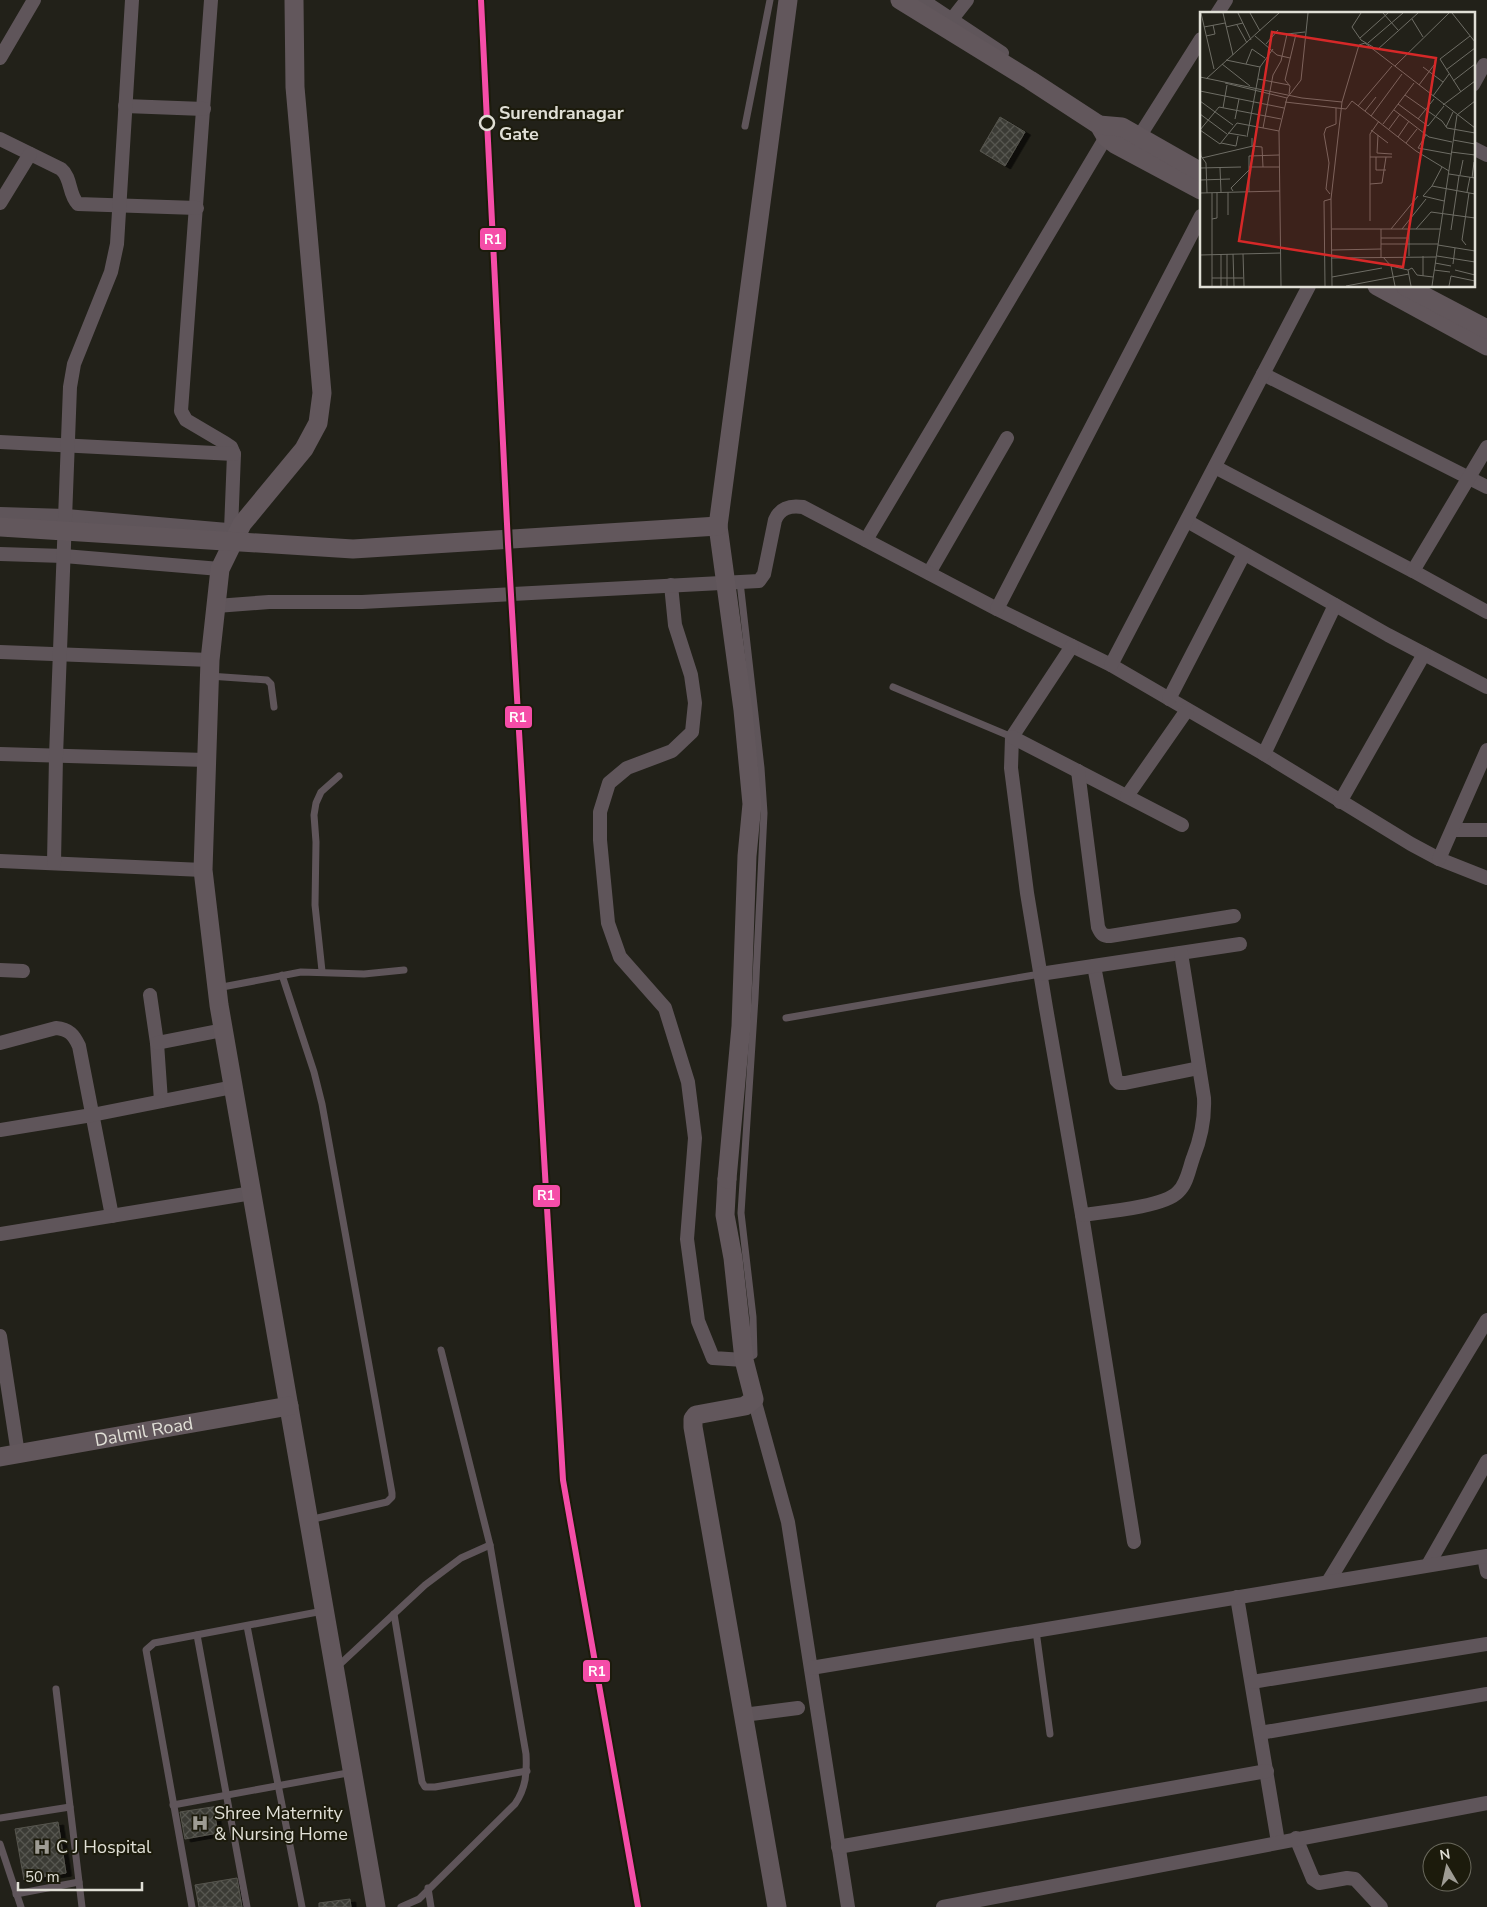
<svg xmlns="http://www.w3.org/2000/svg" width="1487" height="1907" font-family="'Nunito Sans',sans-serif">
<defs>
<pattern id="building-cross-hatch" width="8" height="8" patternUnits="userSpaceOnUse" patternTransform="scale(1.25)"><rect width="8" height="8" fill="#3b3b34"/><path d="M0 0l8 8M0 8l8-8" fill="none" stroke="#575751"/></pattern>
<filter id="shadow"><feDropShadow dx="5.5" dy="3" stdDeviation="0" flood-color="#0009"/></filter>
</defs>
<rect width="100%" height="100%" fill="#222119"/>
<g fill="url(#building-cross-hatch)" stroke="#56554e" filter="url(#shadow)">
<path d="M1000,117L1025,132L1005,166L980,151Z"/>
<path d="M225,1805L226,1814L215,1816L218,1833L185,1839L180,1812Z"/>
<path d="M58,1822L66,1873L24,1880L15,1829Z"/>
<path d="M237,1878L242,1907H199L195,1885Z"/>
<path d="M350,1899L351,1907H319V1903Z"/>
</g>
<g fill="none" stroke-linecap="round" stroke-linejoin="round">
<g stroke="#5f555a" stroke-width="7">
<path d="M745,126L770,0"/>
<path d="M740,582L761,768L764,813L755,998L741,1213L753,1317L754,1355L745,1359"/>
<path d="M209,676L267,680L271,684L274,707"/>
<path d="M893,687L1012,737"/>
<path d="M322,971L315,905L316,842L314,815L316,803L321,792L339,776"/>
<path d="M282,975L314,1072L322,1104L392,1493V1497L387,1502L309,1520"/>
<path d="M217,988L301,972L364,974L404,970"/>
<path d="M786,1018L1040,974"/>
<path d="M394,1614L422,1782L425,1787H435L527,1771"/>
<path d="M247,1626L302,1907"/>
<path d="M1036,1631L1050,1734"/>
<path d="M197,1635L247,1907"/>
<path d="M337,1667L425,1585L461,1558L490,1545"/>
<path d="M56,1689L82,1907"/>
<path d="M173,1805L353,1772"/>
<path d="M0,1818L70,1807"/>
<path d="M0,1844L21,1907"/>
<path d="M428,1888L431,1907"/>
<path d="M16,1894L79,1882"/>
<path d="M192,1907L146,1650L154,1643L323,1611"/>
<path d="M401,1907L419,1899L515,1804C526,1788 527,1773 526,1754L490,1545L441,1350"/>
</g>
<g stroke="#5f555a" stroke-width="14">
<path d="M211,0L181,411L186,420L225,443L231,447L234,454L231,530"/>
<path d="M922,0L1002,53"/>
<path d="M1217,14L1226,0"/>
<path d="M952,19L967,0"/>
<path d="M0,58L34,0"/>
<path d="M1473,85L1484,65"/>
<path d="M125,106L204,109"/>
<path d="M1139,137L1201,39"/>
<path d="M0,139L61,169C72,178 68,194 78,204L197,208"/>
<path d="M1473,148L1487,155"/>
<path d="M0,203L30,154"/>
<path d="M1263,374L1487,487"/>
<path d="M0,442L234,454"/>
<path d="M1215,467L1413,571L1487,612"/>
<path d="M0,514L66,516L239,531"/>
<path d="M1187,521L1388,635L1487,687"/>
<path d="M866,540L1106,137"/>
<path d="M0,554L64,556L220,569"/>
<path d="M1413,571L1487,447"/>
<path d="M929,573L1007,438"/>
<path d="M671,585L675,625L691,675L695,703L692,732L672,751L627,768L609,783L600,812V840L608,923L620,957L665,1008L688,1082L695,1138L687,1239L698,1321L713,1358L744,1360"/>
<path d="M216,606L269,602H362L759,581L764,574L775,520C780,508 790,505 803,507L997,609L1111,665L1264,754L1411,844L1439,859L1487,878"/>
<path d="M997,609L1201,216"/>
<path d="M1072,646L1012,737L1011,768L1027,893L1046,1008L1082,1215L1134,1542"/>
<path d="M0,652L210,660"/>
<path d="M1111,665L1309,286"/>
<path d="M1169,699L1244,554"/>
<path d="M1012,737L1182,825"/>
<path d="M0,754L206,760"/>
<path d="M1264,754L1335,605"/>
<path d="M1078,771L1098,927C1101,934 1103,936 1110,936L1234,916"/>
<path d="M1127,796L1187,710"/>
<path d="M1340,802L1424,654"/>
<path d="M1453,830H1487"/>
<path d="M1439,859L1487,750"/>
<path d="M0,861L203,870"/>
<path d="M54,863L56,756L70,387L74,364L111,272L117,244L132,0"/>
<path d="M1094,966L1116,1080L1119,1083H1125L1199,1068"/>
<path d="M0,970L23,971"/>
<path d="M1040,974L1240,944"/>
<path d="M150,995L157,1043L161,1101"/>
<path d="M0,1043L56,1028C69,1029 74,1035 79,1046L112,1216"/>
<path d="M157,1043L223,1030"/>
<path d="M0,1130L92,1115L233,1087"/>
<path d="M1082,1215C1104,1212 1164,1207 1178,1192C1187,1184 1189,1169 1193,1158C1201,1138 1205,1120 1204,1098L1181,953"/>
<path d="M0,1234L252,1193"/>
<path d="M0,1336L18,1454"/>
<path d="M754,1399L788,1522L848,1907"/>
<path d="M1484,1557L1487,1572"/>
<path d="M1428,1565L1487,1461"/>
<path d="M1328,1582L1487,1320"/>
<path d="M1237,1597L1278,1842"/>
<path d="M811,1668L1487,1556"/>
<path d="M1252,1682L1487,1644"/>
<path d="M743,1715L798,1708"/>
<path d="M1260,1733L1487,1694"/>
<path d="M1296,1838L1313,1879L1319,1883L1347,1878L1355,1879L1381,1907"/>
<path d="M838,1847L1267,1771"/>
<path d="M943,1907L1487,1803"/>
</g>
<g stroke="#62575c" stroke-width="19">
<path d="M294,0L295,87L322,393L318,423L304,449L242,524L220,569L210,660L203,870L219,1005L376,1907"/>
<path d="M900,0L1030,80L1099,125L1106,137L1115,144L1201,190"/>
<path d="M1099,125L1122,127L1201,172"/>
<path d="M1377,286L1487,346"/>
<path d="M1405,286L1487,329"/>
<path d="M727,1179L725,1215L733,1258L744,1360L754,1399L745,1406L696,1415L693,1419V1427L777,1907"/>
<path id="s1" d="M0,1457L289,1406"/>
</g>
<g stroke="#62575c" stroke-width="19">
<path d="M718,526L743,710L752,804L747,856L741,1026L727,1179"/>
<path d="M0,527L353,549L718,526L788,0"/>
</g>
<g stroke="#1c1b0c" stroke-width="10">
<path id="rail-1" d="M481,0L508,544L563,1480L638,1907"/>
</g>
<use href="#rail-1" stroke="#f54da8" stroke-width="6"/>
</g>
<defs>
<g id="hospital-bare" transform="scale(1.35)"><path d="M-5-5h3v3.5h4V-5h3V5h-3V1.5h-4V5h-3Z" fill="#9e9c94" stroke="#1c1b0c" stroke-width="2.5" paint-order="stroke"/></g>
</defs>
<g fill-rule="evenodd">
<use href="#hospital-bare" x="200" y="1823"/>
<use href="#hospital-bare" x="42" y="1847"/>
</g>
<circle fill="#1c1b0c" stroke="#e0dfd6" stroke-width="2.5" cx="487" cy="123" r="7"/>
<g text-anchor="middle" stroke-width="4" stroke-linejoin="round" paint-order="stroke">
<g font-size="18" font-weight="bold" fill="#e0dfd6" stroke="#1c1b0c" text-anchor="start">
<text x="499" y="119">Surendranagar<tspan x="499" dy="21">Gate</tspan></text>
</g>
<g font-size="18" fill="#e0dfd6" stroke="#1c1b0c">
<text dy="6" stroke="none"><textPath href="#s1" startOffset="146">Dalmil Road</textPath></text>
</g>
<g font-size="18" fill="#e0dfd6" stroke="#1c1b0c" text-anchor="start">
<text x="214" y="1819">Shree Maternity<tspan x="214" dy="21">&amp; Nursing Home</tspan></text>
<text x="56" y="1853">C J Hospital</text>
</g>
</g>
<g transform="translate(1200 12)">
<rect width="275" height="275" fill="#222119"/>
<path fill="none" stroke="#6e6d65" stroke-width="1" d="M1,1L14,57M23,1L33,43M38,1L51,28M50,1L60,19M161,1L152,15L161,28L173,35M183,1L198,18M252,1L275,30M212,7L223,25M37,13L47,31M4,15L25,11M26,15L43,11M6,24L15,22L13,13M55,24L77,43L90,46M160,26L188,1M168,31L203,1M66,32L78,18M177,38L218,1M26,48L60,55M22,52L50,74M46,52L52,37L65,46M195,54L249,1M223,55L243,70M246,58L275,36M0,65L102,86L142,90L159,33L165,31L275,116M6,67L79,1M58,67L89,73M253,69L275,52M25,71L87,86M219,73L234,53M0,79L84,96M261,80L240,47L270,24M89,82L90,74L85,68L96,22M205,83L242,109L247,116L275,121M233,84L249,62M0,89L33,113M85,90L146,97L152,89L216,139L249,159M198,92L228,114L244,94M243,93L275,69M158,94L192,54M23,96L27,73M194,98L229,125L252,130M165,99L176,85M0,102L27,122M171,104L202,62M35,107L39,87M218,107L234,87M183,112L214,71M246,115L253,100M63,116L73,63L81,49L87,22L105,20M189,117L200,102M0,118L20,132L37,111L79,119M0,118L19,95L81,107M171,118L188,131M28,121L46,124M178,123L177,141L192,142M47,125L60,55L73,37M198,125L209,109M52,126V134L62,135L63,155M253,128L275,132M21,131L36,134L38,124M206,131L217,117M0,132L1,144L6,151L7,181M218,136L251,142M218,136L226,123M251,140L275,143M170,145H192M176,145V158H186M2,146L53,134M49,155H79M0,156L41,155M20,156L21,180M249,162L275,166M260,163L263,148M272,166L274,150M0,168L30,167M170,172L182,171L186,145M232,174L242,155M33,179L31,176L49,158M49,180V144L79,143M267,180L270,165M0,181L80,179M12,181V274M130,182L126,177L129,151L124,122L126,116L136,112V96M131,187L132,274M244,189L223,184L232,174L275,182M28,203V180M12,207L17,206V180M170,209V122L179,109M132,217H240M181,217V245M191,217L218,184M202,217L226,187M209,217V244M216,217L231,200L275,206M251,218L259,164M181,226H209M181,232H238M238,233L275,239M266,233L262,228L269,181M132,238L181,237M21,242V274M27,242V274M33,242L34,274M43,242L44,274M0,243L81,241M223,244V264M237,244L275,250M183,245L191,254L208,258L211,274M132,246L236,245M235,251L251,254M253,252L255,236M191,254L195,274M208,258L212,256L217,263L233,265M234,258L250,260M255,258L275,263M132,265L182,256M12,266H43M81,274L79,119L87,86L101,68L108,1M125,274L124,189L131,187L142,90M146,274L209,262M232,274L257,103L275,89M249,274L251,264L275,269"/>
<path fill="#d62828" fill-opacity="0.15" stroke="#d62828" stroke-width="2.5" d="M72,20L236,46L203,255L39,229Z"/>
<rect width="275" height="275" fill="none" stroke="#e0dfd6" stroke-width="2.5"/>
</g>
<g stroke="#1c1b0c" stroke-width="2">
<rect x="479" y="227" width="28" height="24" rx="5" fill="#f54da8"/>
<rect x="504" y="705" width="29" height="24" rx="5" fill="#f54da8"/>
<rect x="532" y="1184" width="29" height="24" rx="5" fill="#f54da8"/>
<rect x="582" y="1659" width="29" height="24" rx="5" fill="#f54da8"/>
</g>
<g font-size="14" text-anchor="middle" font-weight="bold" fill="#fff">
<text x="493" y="244">R1</text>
<text x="518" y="722">R1</text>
<text x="546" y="1200">R1</text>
<text x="597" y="1676">R1</text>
</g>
<g transform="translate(1447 1867) rotate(351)"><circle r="24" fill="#1c1b0c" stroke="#6a695d"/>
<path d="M0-4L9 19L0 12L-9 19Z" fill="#9e9c94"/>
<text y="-8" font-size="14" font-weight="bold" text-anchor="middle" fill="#e0dfd6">N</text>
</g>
<path d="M18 1882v8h124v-8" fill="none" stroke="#e0dfd6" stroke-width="2.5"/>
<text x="25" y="1882" font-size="15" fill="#e0dfd6" stroke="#1c1b0c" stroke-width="4" paint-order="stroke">50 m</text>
</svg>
